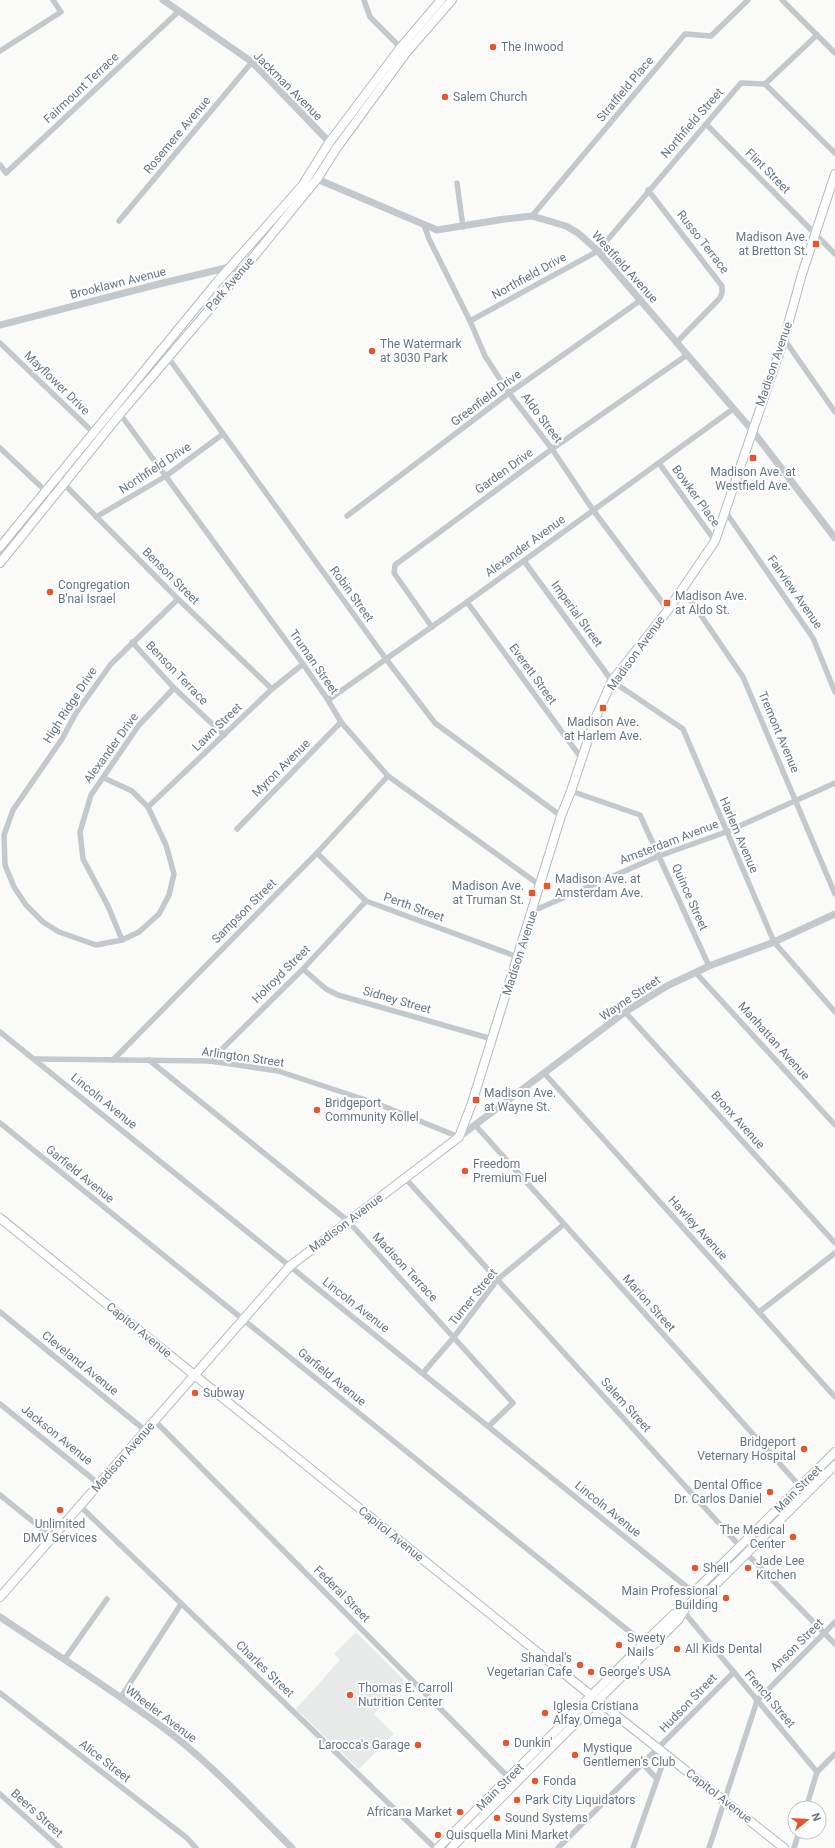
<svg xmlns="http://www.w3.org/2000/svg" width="835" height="1848" font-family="Roboto,sans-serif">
<rect width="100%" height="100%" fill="#fafaf8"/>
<path fill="#e8e9e9" d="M356,1632L406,1682L374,1714L394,1734L359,1769L296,1709L340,1660L334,1654Z"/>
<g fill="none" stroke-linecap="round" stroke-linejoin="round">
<g stroke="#b3babf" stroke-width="10">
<g id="secondary">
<path d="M0,547L217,282L302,186L329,143L401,47L441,0"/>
<path d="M0,563L120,414L242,271L317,179L336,149L406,53L452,0"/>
<path d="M0,1218L598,1701L784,1848"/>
<path d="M0,1597L290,1266L459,1137L472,1103L561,816L571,791L595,719L612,681L668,610L715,541L784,339L802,274L835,174"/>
</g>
</g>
<g stroke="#b5babe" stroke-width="10">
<g id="primary">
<path d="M698,1596L699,1587L835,1452"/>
<path d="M438,1848L644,1643L674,1614L683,1611"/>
<path d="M451,1848L679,1619C685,1607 694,1597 707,1593L835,1465"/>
</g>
</g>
<g stroke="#c3c8cc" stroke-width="5.5">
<path d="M364,0L370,17L403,50"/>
<path d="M782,0L835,53"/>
<path d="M0,51L61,12L53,0"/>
<path d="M765,84L835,153"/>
<path d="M706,124L835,254"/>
<path d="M0,165L6,173L178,12"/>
<path d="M457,183L463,227"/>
<path d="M648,190L722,286V293L720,298L676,343"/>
<path d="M532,216L685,34L711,36L748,0"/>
<path d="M119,221L252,62"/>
<path d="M424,225L429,239L470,321L485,356L509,393L552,449L593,510L668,610"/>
<path d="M470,321L598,251L741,83L765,84L817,35"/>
<path d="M784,339L835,412"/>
<path d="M0,343L100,439"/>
<path d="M162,349L386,659L435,723L561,816"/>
<path d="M118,411L303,664L328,700L341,722L388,776L541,886"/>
<path d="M0,448L53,498"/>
<path d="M659,463L715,541"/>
<path d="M57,477L178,599L272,689"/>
<path d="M725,511L813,638L835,692"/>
<path d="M347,516L509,393L641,300"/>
<path d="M96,517L166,476L223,434"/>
<path d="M0,553L5,556"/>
<path d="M524,561L612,681L683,729L774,942L835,1012"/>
<path d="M683,589L743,677L835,894"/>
<path d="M467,602L582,759"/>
<path d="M432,627L394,573L395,565L552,449L687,355"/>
<path d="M132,642L174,688L224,735"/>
<path d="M328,700L467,602L733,409"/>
<path d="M104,778L132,791L148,807L166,845L174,874L169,895L159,914L139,932L122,940L96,945L59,932L43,922L26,905L14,887L5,865L4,835L13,810L62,739L76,713L111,664L178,599"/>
<path d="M571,791L640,815L709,966"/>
<path d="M148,807L272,689L303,664"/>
<path d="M237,829L341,722"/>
<path d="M317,853L366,901L518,957"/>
<path d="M533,911L659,856L726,832L835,783"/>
<path d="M122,940L108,906L83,859L80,832L91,795L139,725L174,688"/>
<path d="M303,969L326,989L338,995L492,1039"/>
<path d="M696,973L835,1125"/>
<path d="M625,1012L835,1243"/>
<path d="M0,1032L698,1596"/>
<path d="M36,1059L210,1061L278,1071L378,1104L459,1137"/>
<path d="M113,1060L317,853L388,776"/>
<path d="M149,1060L348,1221L513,1403L489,1426"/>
<path d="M210,1061L303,969L366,901"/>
<path d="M545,1074L835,1397"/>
<path d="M0,1123L646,1645"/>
<path d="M476,1126L806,1493"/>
<path d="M405,1178L746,1553L835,1644"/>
<path d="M0,1312L146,1431"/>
<path d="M759,1312L835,1253"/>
<path d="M423,1373L454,1337L497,1280L563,1225"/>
<path d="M0,1404L99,1484"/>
<path d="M155,1421L511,1780"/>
<path d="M0,1495L52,1537"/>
<path d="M80,1506L435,1848"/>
<path d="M683,1611L817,1772L806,1808"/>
<path d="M64,1660L107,1599"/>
<path d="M0,1693L187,1838L196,1848"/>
<path d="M121,1697L181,1604"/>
<path d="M643,1764L657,1779"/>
<path d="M817,1772L835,1754"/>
<path d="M0,1794L60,1848"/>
<path d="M558,1848L734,1672"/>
<path d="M633,1848L666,1754"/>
<path d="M709,1848L757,1701L835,1622"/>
<path d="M794,1848L799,1832"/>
</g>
<g stroke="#c3c8cc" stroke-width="7">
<path d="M163,0L252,62L336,149"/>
<path d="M309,174L317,179L437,230L505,219L532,216L566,226L578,233L598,251L752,430L835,538"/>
<path d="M0,325L159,284L230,267L242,271"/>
<path d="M459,1137L625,1012L667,986L709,966L774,942L835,914"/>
<path d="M0,1617C58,1656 118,1693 173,1735C216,1769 253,1809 292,1848"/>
</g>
<use href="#secondary" stroke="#fff" stroke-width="8"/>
<use href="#primary" stroke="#fff" stroke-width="8"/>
</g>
<g fill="#e4572e" stroke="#fff" stroke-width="1.5">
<circle cx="493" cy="47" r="4"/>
<circle cx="445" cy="97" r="4"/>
<rect x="812" y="240" width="8" height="8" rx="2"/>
<circle cx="372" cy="351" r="4"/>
<rect x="749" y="454" width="8" height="8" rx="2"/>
<circle cx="50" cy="592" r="4"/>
<rect x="663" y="599" width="8" height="8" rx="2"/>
<rect x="599" y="704" width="8" height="8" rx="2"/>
<rect x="543" y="882" width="8" height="8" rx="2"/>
<rect x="528" y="889" width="8" height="8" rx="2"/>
<rect x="472" y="1096" width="8" height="8" rx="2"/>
<circle cx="317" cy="1110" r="4"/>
<circle cx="465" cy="1171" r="4"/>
<circle cx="195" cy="1393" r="4"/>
<circle cx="804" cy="1449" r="4"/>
<circle cx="770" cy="1492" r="4"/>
<circle cx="60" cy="1510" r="4"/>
<circle cx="793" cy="1537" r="4"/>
<circle cx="695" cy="1568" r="4"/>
<circle cx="748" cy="1568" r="4"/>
<circle cx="726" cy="1598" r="4"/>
<circle cx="619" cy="1645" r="4"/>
<circle cx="677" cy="1649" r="4"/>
<circle cx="580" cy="1665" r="4"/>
<circle cx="591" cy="1672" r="4"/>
<circle cx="350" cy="1695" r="4"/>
<circle cx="545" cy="1713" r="4"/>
<circle cx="506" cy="1743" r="4"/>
<circle cx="418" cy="1745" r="4"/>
<circle cx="575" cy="1755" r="4"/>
<circle cx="535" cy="1781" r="4"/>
<circle cx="517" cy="1800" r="4"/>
<circle cx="460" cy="1812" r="4"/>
<circle cx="497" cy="1818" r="4"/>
<circle cx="438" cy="1835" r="4"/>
</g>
<g text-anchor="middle" stroke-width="4" stroke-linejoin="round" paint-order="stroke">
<g font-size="12" fill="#657683" stroke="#fff" text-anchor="start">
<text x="501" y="51">The Inwood</text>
<text x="453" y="101">Salem Church</text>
<text x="808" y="241" text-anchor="end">Madison Ave.<tspan x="808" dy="14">at Bretton St.</tspan></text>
<text x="380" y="348">The Watermark<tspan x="380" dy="14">at 3030 Park</tspan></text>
<text x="753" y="476" text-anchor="middle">Madison Ave. at<tspan x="753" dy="14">Westfield Ave.</tspan></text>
<text x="58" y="589">Congregation<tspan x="58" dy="14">B'nai Israel</tspan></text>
<text x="675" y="600">Madison Ave.<tspan x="675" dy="14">at Aldo St.</tspan></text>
<text x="603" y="726" text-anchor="middle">Madison Ave.<tspan x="603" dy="14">at Harlem Ave.</tspan></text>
<text x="555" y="883">Madison Ave. at<tspan x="555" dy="14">Amsterdam Ave.</tspan></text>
<text x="524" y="890" text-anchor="end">Madison Ave.<tspan x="524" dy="14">at Truman St.</tspan></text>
<text x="484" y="1097">Madison Ave.<tspan x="484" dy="14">at Wayne St.</tspan></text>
<text x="325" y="1107">Bridgeport<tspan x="325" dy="14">Community Kollel</tspan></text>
<text x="473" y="1168">Freedom<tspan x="473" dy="14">Premium Fuel</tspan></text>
<text x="203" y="1397">Subway</text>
<text x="796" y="1446" text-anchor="end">Bridgeport<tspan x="796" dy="14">Veternary Hospital</tspan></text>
<text x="762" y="1489" text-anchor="end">Dental Office<tspan x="762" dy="14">Dr. Carlos Daniel</tspan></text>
<text x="60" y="1528" text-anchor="middle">Unlimited<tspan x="60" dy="14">DMV Services</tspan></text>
<text x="785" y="1534" text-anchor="end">The Medical<tspan x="785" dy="14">Center</tspan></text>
<text x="756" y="1565">Jade Lee<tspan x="756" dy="14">Kitchen</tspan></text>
<text x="703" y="1572">Shell</text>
<text x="718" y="1595" text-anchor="end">Main Professional<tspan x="718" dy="14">Building</tspan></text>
<text x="627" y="1642">Sweety<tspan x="627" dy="14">Nails</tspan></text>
<text x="685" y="1653">All Kids Dental</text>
<text x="572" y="1662" text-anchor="end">Shandal's<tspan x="572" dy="14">Vegetarian Cafe</tspan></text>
<text x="599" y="1676">George's USA</text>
<text x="358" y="1692">Thomas E. Carroll<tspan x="358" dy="14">Nutrition Center</tspan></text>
<text x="553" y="1710">Iglesia Cristiana<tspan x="553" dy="14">Alfay Omega</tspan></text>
<text x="514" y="1747">Dunkin'</text>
<text x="410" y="1749" text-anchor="end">Larocca's Garage</text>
<text x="583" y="1752">Mystique<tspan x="583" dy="14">Gentlemen’s Club</tspan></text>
<text x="543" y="1785">Fonda</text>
<text x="525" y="1804">Park City Liquidators</text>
<text x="452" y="1816" text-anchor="end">Africana Market</text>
<text x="505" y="1822">Sound Systems</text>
<text x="446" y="1839">Quisquella Mini Market</text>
</g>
<g font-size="12" fill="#657683" stroke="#fff">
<text transform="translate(288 86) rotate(45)" y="4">Jackman Avenue</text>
<text transform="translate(81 88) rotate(-43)" y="4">Fairmount Terrace</text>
<text transform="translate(625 89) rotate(-50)" y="4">Stratfield Place</text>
<text transform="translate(692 123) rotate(-49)" y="4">Northfield Street</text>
<text transform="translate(177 135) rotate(-50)" y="4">Rosemere Avenue</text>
<text transform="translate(768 171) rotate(45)" y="4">Flint Street</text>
<text transform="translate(703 242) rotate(52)" y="4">Russo Terrace</text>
<text transform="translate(625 267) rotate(48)" y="4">Westfield Avenue</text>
<text transform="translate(529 276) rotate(-29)" y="4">Northfield Drive</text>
<text transform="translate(118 283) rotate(-14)" y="4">Brooklawn Avenue</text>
<text transform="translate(230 284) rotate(-49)" y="4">Park Avenue</text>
<text transform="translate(774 364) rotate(-71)" y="4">Madison Avenue</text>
<text transform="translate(57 383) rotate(44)" y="4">Mayflower Drive</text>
<text transform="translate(486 398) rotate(-37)" y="4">Greenfield Drive</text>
<text transform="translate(542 418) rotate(53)" y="4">Aldo Street</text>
<text transform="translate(155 468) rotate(-33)" y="4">Northfield Drive</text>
<text transform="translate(504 471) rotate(-36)" y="4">Garden Drive</text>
<text transform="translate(696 496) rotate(54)" y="4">Bowker Place</text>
<text transform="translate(525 546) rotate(-36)" y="4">Alexander Avenue</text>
<text transform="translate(171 576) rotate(45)" y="4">Benson Street</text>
<text transform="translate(795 592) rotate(55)" y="4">Fairview Avenue</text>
<text transform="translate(352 594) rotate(54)" y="4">Robin Street</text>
<text transform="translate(577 614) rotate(54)" y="4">Imperial Street</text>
<text transform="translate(636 653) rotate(-54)" y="4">Madison Avenue</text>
<text transform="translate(314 662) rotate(55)" y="4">Truman Street</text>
<text transform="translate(177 673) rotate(46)" y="4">Benson Terrace</text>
<text transform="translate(533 674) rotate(54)" y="4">Everett Street</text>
<text transform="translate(70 705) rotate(-57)" y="4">High Ridge Drive</text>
<text transform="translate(217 727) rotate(-44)" y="4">Lawn Street</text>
<text transform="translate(779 732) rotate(67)" y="4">Tremont Avenue</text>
<text transform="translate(111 748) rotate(-54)" y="4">Alexander Drive</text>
<text transform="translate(281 768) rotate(-45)" y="4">Myron Avenue</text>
<text transform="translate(739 835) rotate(67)" y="4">Harlem Avenue</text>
<text transform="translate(669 842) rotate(-21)" y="4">Amsterdam Avenue</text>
<text transform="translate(690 897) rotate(66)" y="4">Quince Street</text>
<text transform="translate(414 907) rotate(20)" y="4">Perth Street</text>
<text transform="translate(244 911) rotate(-45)" y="4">Sampson Street</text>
<text transform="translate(520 953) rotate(-72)" y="4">Madison Avenue</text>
<text transform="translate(281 974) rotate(-45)" y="4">Holroyd Street</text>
<text transform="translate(630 998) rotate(-34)" y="4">Wayne Street</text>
<text transform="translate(397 1000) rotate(16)" y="4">Sidney Street</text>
<text transform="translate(774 1041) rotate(48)" y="4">Manhattan Avenue</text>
<text transform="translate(243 1057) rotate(8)" y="4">Arlington Street</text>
<text transform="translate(104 1101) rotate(39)" y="4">Lincoln Avenue</text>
<text transform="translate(738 1120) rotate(48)" y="4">Bronx Avenue</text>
<text transform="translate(80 1174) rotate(39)" y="4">Garfield Avenue</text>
<text transform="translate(346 1223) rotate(-37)" y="4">Madison Avenue</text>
<text transform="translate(698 1228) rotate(48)" y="4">Hawley Avenue</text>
<text transform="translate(405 1267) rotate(47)" y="4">Madison Terrace</text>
<text transform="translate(473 1297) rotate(-51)" y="4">Turner Street</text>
<text transform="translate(649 1303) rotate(48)" y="4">Marion Street</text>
<text transform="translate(356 1305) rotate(38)" y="4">Lincoln Avenue</text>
<text transform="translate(139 1330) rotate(39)" y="4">Capitol Avenue</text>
<text transform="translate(80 1363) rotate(39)" y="4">Cleveland Avenue</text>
<text transform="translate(332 1377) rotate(39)" y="4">Garfield Avenue</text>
<text transform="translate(626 1405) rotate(48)" y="4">Salem Street</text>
<text transform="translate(57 1435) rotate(39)" y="4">Jackson Avenue</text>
<text transform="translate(123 1457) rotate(-49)" y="4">Madison Avenue</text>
<text transform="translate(798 1489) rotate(-45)" y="4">Main Street</text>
<text transform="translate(608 1509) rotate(39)" y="4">Lincoln Avenue</text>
<text transform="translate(391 1534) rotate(39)" y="4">Capitol Avenue</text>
<text transform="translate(342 1594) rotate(45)" y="4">Federal Street</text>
<text transform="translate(797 1645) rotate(-45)" y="4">Anson Street</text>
<text transform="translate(265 1669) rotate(44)" y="4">Charles Street</text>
<text transform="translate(770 1699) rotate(50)" y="4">French Street</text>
<text transform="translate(688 1703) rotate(-46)" y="4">Hudson Street</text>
<text transform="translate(161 1714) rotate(37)" y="4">Wheeler Avenue</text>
<text transform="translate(105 1761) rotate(38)" y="4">Alice Street</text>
<text transform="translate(500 1787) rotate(-45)" y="4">Main Street</text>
<text transform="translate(719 1796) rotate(38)" y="4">Capitol Avenue</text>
<text transform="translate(37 1813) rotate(42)" y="4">Beers Street</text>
</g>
</g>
<g transform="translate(807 1820) rotate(72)"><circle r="19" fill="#ffffff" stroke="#c1c8cd"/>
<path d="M0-3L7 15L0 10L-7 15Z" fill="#e4572e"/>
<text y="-6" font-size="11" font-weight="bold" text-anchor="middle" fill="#657683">N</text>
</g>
</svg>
